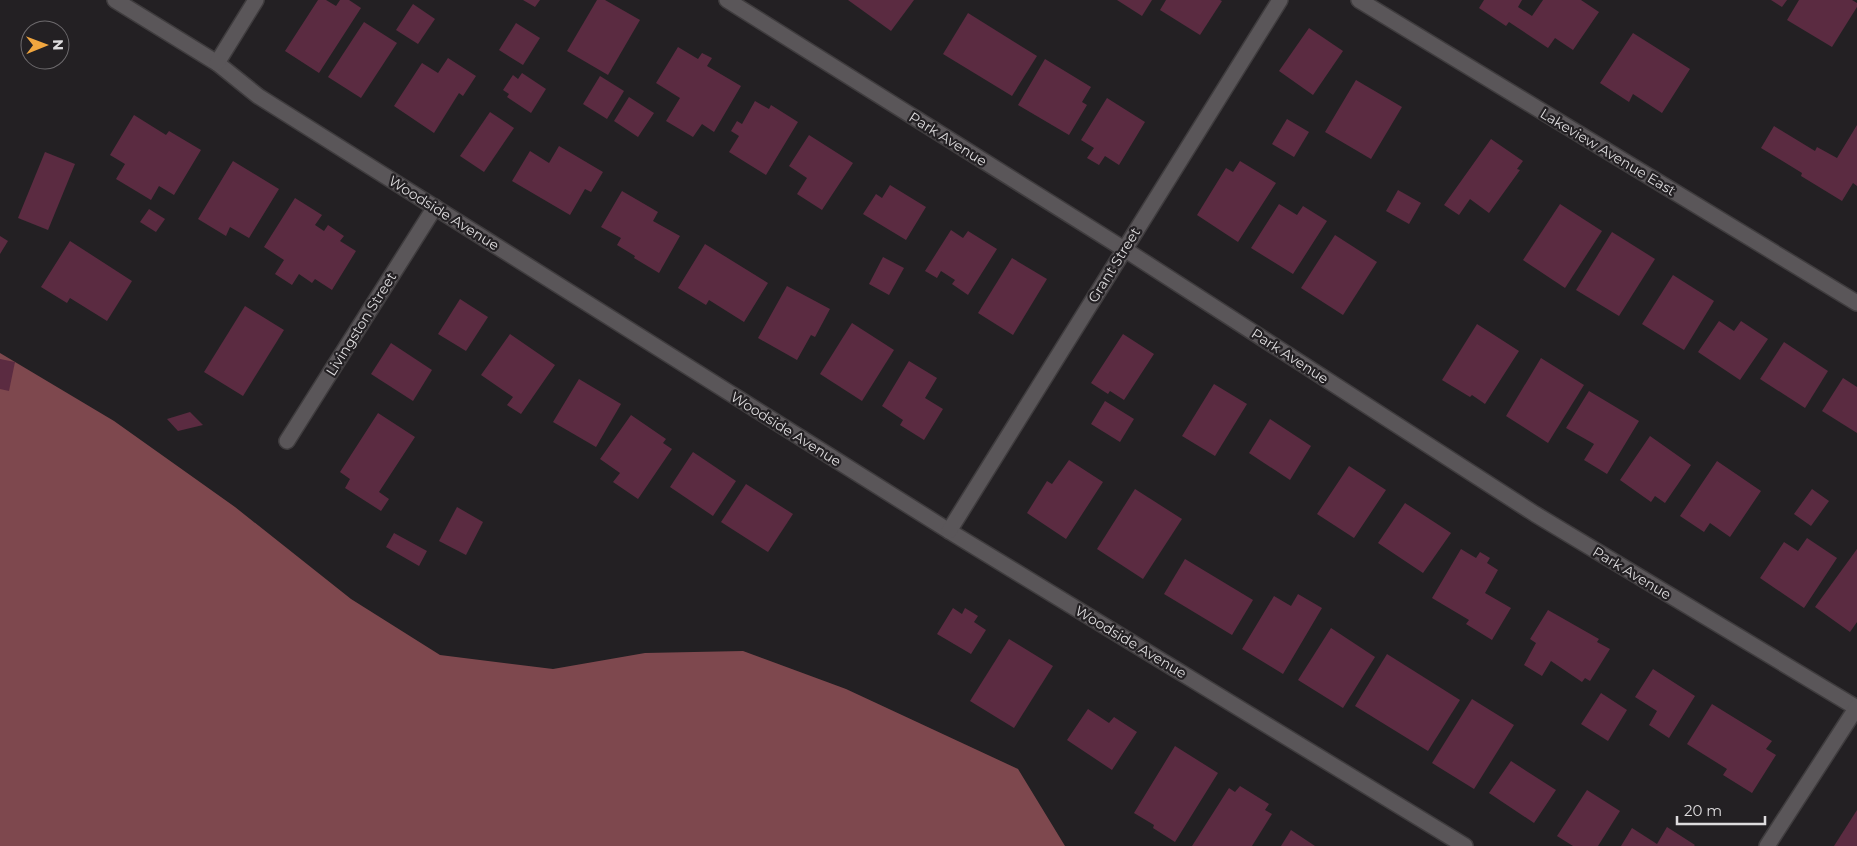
<svg xmlns="http://www.w3.org/2000/svg" width="1857" height="846" font-family="Montserrat,sans-serif">
	<rect width="100%" height="100%" fill="#232023"/>
	<polygon fill="#7e484e" points="0,353 114,421 235,507 351,599 440,655 553,669 645,653 743,651 846,689 1018,769 1065,846 0,846"/>
	<g fill="#5b2b41">
		<polygon points="318,0 326,0 336,6 340,0 349,0 361,8 319,73 285,51"/>
		<polygon points="523,0 540,0 535,7"/>
		<polygon points="597,0 605,0 640,20 608,75 567,51"/>
		<polygon points="848,0 914,0 891,31"/>
		<polygon points="1117,0 1152,0 1142,16"/>
		<polygon points="1166,0 1220,0 1222,1 1200,35 1160,10"/>
		<polygon points="1484,0 1522,0 1518,7 1532,16 1543,0 1581,0 1599,12 1573,50 1555,38 1548,48 1509,22 1506,26 1479,8"/>
		<polygon points="1771,0 1787,0 1782,7"/>
		<polygon points="1799,0 1852,0 1857,3 1857,7 1832,47 1787,20"/>
		<polygon points="413,4 435,19 418,44 396,30"/>
		<polygon points="968,13 1037,56 1012,96 943,54"/>
		<polygon points="364,22 397,43 361,98 328,77"/>
		<polygon points="516,23 540,38 523,65 499,50"/>
		<polygon points="1309,28 1343,51 1313,95 1279,71"/>
		<polygon points="1633,33 1690,69 1662,113 1633,94 1629,102 1600,83"/>
		<polygon points="678,47 698,59 702,53 712,58 707,66 741,86 714,132 702,124 693,137 666,121 680,98 656,83"/>
		<polygon points="448,58 476,76 463,96 459,93 434,133 394,106 422,63 438,73"/>
		<polygon points="1045,59 1091,87 1082,102 1087,105 1069,135 1018,105"/>
		<polygon points="522,73 546,89 531,113 507,97 509,94 503,90 513,75 518,79"/>
		<polygon points="600,76 624,91 607,119 583,104"/>
		<polygon points="1356,80 1402,107 1371,159 1325,132"/>
		<polygon points="629,97 654,113 638,137 614,121"/>
		<polygon points="1107,98 1145,122 1119,165 1105,156 1099,165 1087,158 1094,148 1081,140"/>
		<polygon points="755,101 769,109 771,105 798,122 766,175 729,152 739,136 731,131 737,121 742,124"/>
		<polygon points="490,112 514,128 484,172 460,156"/>
		<polygon points="134,115 166,135 169,131 201,150 174,195 159,186 151,200 116,179 125,164 110,155"/>
		<polygon points="1287,119 1309,132 1294,157 1272,144"/>
		<polygon points="1857,125 1857,186 1853,183 1842,201 1801,176 1802,173 1761,148 1774,126 1815,151 1817,147 1837,158"/>
		<polygon points="809,135 853,163 822,210 797,194 807,178 789,166"/>
		<polygon points="1491,139 1523,161 1517,169 1520,170 1489,213 1470,199 1459,215 1444,205"/>
		<polygon points="559,146 603,172 591,192 585,189 570,215 512,181 530,151 549,163"/>
		<polygon points="45,152 75,164 48,230 18,218"/>
		<polygon points="233,161 279,189 249,238 230,227 226,236 198,219"/>
		<polygon points="1240,161 1276,183 1238,242 1197,215 1226,168 1233,172"/>
		<polygon points="890,185 926,207 906,240 863,214 876,194 882,198"/>
		<polygon points="1398,190 1421,203 1409,224 1386,211"/>
		<polygon points="622,191 658,212 653,221 680,236 659,273 634,258 635,256 617,245 621,238 601,227"/>
		<polygon points="295,198 322,215 315,225 324,231 328,225 344,236 340,241 356,251 332,290 315,279 312,283 299,274 292,285 275,274 284,260 264,247"/>
		<polygon points="1279,204 1297,215 1303,206 1327,221 1293,274 1251,248"/>
		<polygon points="1560,204 1602,231 1565,288 1523,260"/>
		<polygon points="149,209 165,219 156,232 140,222"/>
		<polygon points="951,230 963,238 968,231 997,249 968,295 952,284 955,280 941,271 937,278 925,271"/>
		<polygon points="1612,232 1655,259 1619,316 1576,290"/>
		<polygon points="1335,235 1377,262 1343,315 1301,288"/>
		<polygon points="0,236 8,241 0,254"/>
		<polygon points="70,241 132,281 107,321 70,298 67,303 41,287"/>
		<polygon points="705,244 768,283 744,322 709,300 706,305 678,288"/>
		<polygon points="883,257 904,268 889,295 869,284"/>
		<polygon points="1012,258 1047,279 1013,335 978,313"/>
		<polygon points="1673,275 1714,301 1684,350 1642,324"/>
		<polygon points="787,286 830,309 815,337 811,335 797,360 758,338"/>
		<polygon points="460,299 488,317 466,351 438,334"/>
		<polygon points="245,306 284,330 243,396 204,372"/>
		<polygon points="1719,321 1734,331 1741,321 1768,339 1740,380 1698,352"/>
		<polygon points="852,323 894,350 862,401 820,374"/>
		<polygon points="1477,324 1519,351 1485,404 1472,395 1470,397 1442,380"/>
		<polygon points="510,334 555,365 521,414 507,405 513,397 481,375"/>
		<polygon points="1123,334 1154,354 1124,400 1110,391 1108,394 1091,383"/>
		<polygon points="1784,342 1828,371 1805,408 1760,379"/>
		<polygon points="391,343 432,370 413,401 371,374"/>
		<polygon points="1541,358 1584,385 1548,443 1506,416"/>
		<polygon points="0,359 15,362 9,391 0,389"/>
		<polygon points="909,361 937,378 925,398 943,409 924,440 900,425 903,420 882,406"/>
		<polygon points="1843,378 1857,387 1857,433 1822,411"/>
		<polygon points="579,379 621,404 596,447 553,422"/>
		<polygon points="1214,384 1247,404 1215,456 1182,436"/>
		<polygon points="1589,391 1639,421 1607,474 1584,460 1594,444 1566,428"/>
		<polygon points="1105,401 1134,419 1120,442 1091,424"/>
		<polygon points="190,412 203,425 178,431 167,419"/>
		<polygon points="378,413 415,437 379,492 389,499 381,511 345,488 350,479 340,472"/>
		<polygon points="631,415 666,439 663,443 672,449 638,499 613,482 620,473 600,459"/>
		<polygon points="1270,419 1311,446 1290,480 1249,453"/>
		<polygon points="1650,436 1691,465 1665,503 1655,496 1651,502 1620,480"/>
		<polygon points="693,452 736,481 713,516 670,487"/>
		<polygon points="1069,460 1103,482 1066,539 1027,513 1047,481 1052,484"/>
		<polygon points="1717,461 1761,491 1730,537 1710,523 1704,532 1680,516"/>
		<polygon points="1349,466 1386,490 1354,538 1317,514"/>
		<polygon points="746,484 793,514 768,552 721,522"/>
		<polygon points="1135,489 1182,519 1143,579 1097,549"/>
		<polygon points="1812,489 1829,501 1811,526 1794,514"/>
		<polygon points="1405,503 1451,533 1423,573 1378,543"/>
		<polygon points="457,507 483,522 466,555 439,541"/>
		<polygon points="394,533 427,551 419,566 386,547"/>
		<polygon points="1807,538 1837,558 1804,608 1760,578 1784,542 1798,551"/>
		<polygon points="1461,549 1476,558 1480,552 1490,558 1487,563 1498,570 1485,593 1511,608 1492,640 1466,624 1469,620 1432,598"/>
		<polygon points="1857,549 1857,622 1850,632 1815,607"/>
		<polygon points="1185,559 1253,600 1232,635 1164,594"/>
		<polygon points="1298,594 1322,608 1283,674 1242,649 1274,596 1291,606"/>
		<polygon points="953,608 962,614 965,608 978,616 974,622 986,630 971,654 937,634"/>
		<polygon points="1548,610 1599,639 1597,642 1610,649 1590,681 1585,678 1582,682 1551,661 1542,676 1524,665 1536,643 1530,639"/>
		<polygon points="1331,628 1375,657 1343,708 1298,680"/>
		<polygon points="1009,639 1053,666 1014,728 970,701"/>
		<polygon points="1387,654 1460,700 1428,751 1355,706"/>
		<polygon points="1653,669 1695,696 1669,738 1649,725 1657,711 1635,697"/>
		<polygon points="1601,693 1627,710 1608,741 1581,724"/>
		<polygon points="1472,699 1514,725 1474,789 1432,763"/>
		<polygon points="1712,704 1772,741 1766,749 1776,755 1752,793 1723,775 1727,769 1687,744"/>
		<polygon points="1088,709 1109,723 1114,717 1137,732 1112,770 1067,740"/>
		<polygon points="1175,746 1218,773 1175,842 1153,828 1154,825 1134,813"/>
		<polygon points="1511,761 1556,790 1534,823 1489,793"/>
		<polygon points="1240,786 1269,804 1265,810 1272,814 1252,846 1192,846 1229,788 1235,792"/>
		<polygon points="1587,790 1620,811 1598,846 1573,846 1557,836"/>
		<polygon points="1857,810 1857,846 1834,846"/>
		<polygon points="1667,827 1695,845 1694,846 1621,846 1632,828 1657,844"/>
		<polygon points="1291,830 1315,846 1281,846"/>
	</g>
	<g fill="none" stroke-linecap="round" stroke-linejoin="round">
		<g stroke="#3f3c3e" stroke-width="18">
			<g id="minor">
				<polyline points="115,0 217,63 258,96 949,531 1465,846"/>
				<polyline points="727,0 1124,249 1535,514 1857,708"/>
				<polyline points="1359,0 1857,303"/>
				<polyline points="217,63 256,0"/>
				<polyline points="287,441 435,207"/>
				<polyline points="949,531 1280,0"/>
				<polyline points="1767,846 1857,707"/>
			</g>
		</g>
		<use href="#minor" stroke="#5a5659" stroke-width="15"/>
	</g>
	<g text-anchor="middle" stroke-width="4.5" stroke-linejoin="round" paint-order="stroke">
		<g font-size="14" fill="#dedcde" stroke="#232023">
			<text transform="translate(948 139) rotate(32)" y="5">Park Avenue</text>
			<text transform="translate(1608 152) rotate(31)" y="5">Lakeview Avenue East</text>
			<text transform="translate(444 213) rotate(32)" y="5">Woodside Avenue</text>
			<text transform="translate(1114 265) rotate(-58)" y="5">Grant Street</text>
			<text transform="translate(361 324) rotate(-58)" y="5">Livingston Street</text>
			<text transform="translate(1290 356) rotate(33)" y="5">Park Avenue</text>
			<text transform="translate(786 429) rotate(32)" y="5">Woodside Avenue</text>
			<text transform="translate(1632 573) rotate(31)" y="5">Park Avenue</text>
			<text transform="translate(1131 642) rotate(31)" y="5">Woodside Avenue</text>
		</g>
	</g>
	<g transform="translate(45 45) rotate(89)"><circle r="24" fill="#232023" stroke="#6e6b6e"/>
	<path d="M0-4L9 19L0 12L-9 19Z" fill="#f1a63f"/>
	<text y="-8" font-size="14" font-weight="bold" text-anchor="middle" fill="#dedcde">N</text>
	</g>
	<path d="M1677 816v8h88v-8" fill="none" stroke="#dedcde" stroke-width="2.5"/>
	<text x="1684" y="816" font-size="15" fill="#dedcde" stroke="#232023" stroke-width="4" paint-order="stroke">20 m</text>
</svg>
